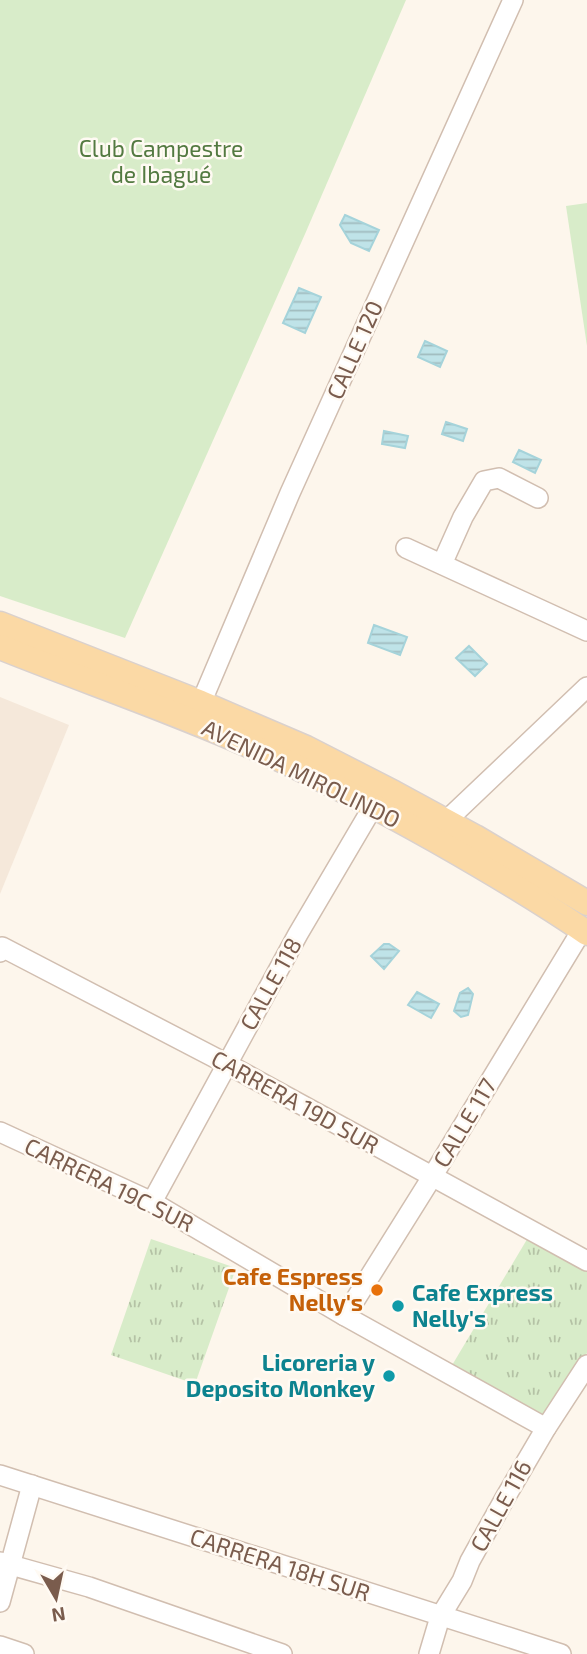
<svg xmlns="http://www.w3.org/2000/svg" width="587" height="1654" font-family="'Exo 2',sans-serif">
	<defs>
		<pattern id="park-tufts" width="24" height="20" patternUnits="userSpaceOnUse" patternTransform="scale(1.75)"><rect width="24" height="20" fill="#d8ecc9"/><path d="M3 7l-1-3M5 7V3M7 7l1-3M15 17l-1-3M17 17v-4M19 17l1-3" fill="none" stroke="#b4c2a5"/></pattern>
		<pattern id="water-rules" width="6" height="5" patternUnits="userSpaceOnUse" patternTransform="scale(1.75)"><rect width="6" height="5" fill="#bfe3e8"/><path d="M0 2.5h6" fill="none" stroke="#a0bbbe"/></pattern>
	</defs>
	<rect width="100%" height="100%" fill="#fdf6ec"/>
	<polygon fill="#f5e8da" points="0,697 69,725 0,894"/>
	<g fill="#d8ecc9">
		<polygon points="0,0 406,0 305,234 125,638 0,596"/>
		<polygon points="587,203 587,346 566,206"/>
	</g>
	<g fill="url(#park-tufts)">
		<polygon points="529,1236 587,1271 587,1353 546,1416 451,1367"/>
		<polygon points="151,1239 236,1268 195,1384 111,1355"/>
	</g>
	<g fill="url(#water-rules)" stroke="#a5d3da" stroke-width="2">
		<polygon points="345,215 379,230 369,251 351,243 340,225"/>
		<polygon points="299,288 321,297 305,333 283,323"/>
		<polygon points="425,341 447,351 440,367 418,357"/>
		<polygon points="446,422 467,429 463,441 442,434"/>
		<polygon points="384,431 408,436 405,448 382,444"/>
		<polygon points="519,450 541,460 535,473 513,462"/>
		<polygon points="374,625 407,637 400,655 368,643"/>
		<polygon points="469,646 487,664 475,676 456,658"/>
		<polygon points="384,944 389,944 399,951 384,969 371,956"/>
		<polygon points="468,988 473,994 468,1015 461,1017 454,1011 460,993"/>
		<polygon points="417,992 439,1004 431,1018 408,1005"/>
	</g>
	<g fill="none" stroke-linecap="round" stroke-linejoin="round">
		<g stroke="#d1beb0" stroke-width="22">
			<g id="minor">
				<polyline points="406,548 587,631"/>
				<polyline points="442,564 463,517 484,481 499,478 538,498"/>
				<polyline points="201,703 290,493 513,0"/>
				<polyline points="446,821 587,687"/>
				<polyline points="0,952 2,947 227,1064 587,1261"/>
				<polyline points="0,1132 152,1202 345,1316 546,1428"/>
				<polyline points="152,1202 298,934 374,805"/>
				<polyline points="345,1316 432,1177 582,930"/>
				<polyline points="0,1475 561,1654"/>
				<polyline points="0,1562 89,1587 282,1654"/>
				<polyline points="0,1602 32,1485"/>
				<polyline points="0,1646 24,1654"/>
				<polyline points="429,1654 440,1617 462,1581 470,1561 505,1498 546,1428 587,1365"/>
			</g>
		</g>
		<g stroke="#dad1cd" stroke-width="27">
			<g id="major">
				<polyline points="0,624 201,703 306,748 394,793 475,837 587,903"/>
				<path d="M 0,647 C 87,682 177,712 262,751 C 322,778 380,809 437,841 C 488,870 539,900 587,933"/>
			</g>
		</g>
		<use href="#minor" stroke="#fff" stroke-width="19"/>
		<use href="#major" stroke="#fbd9a5" stroke-width="24"/>
	</g>
	<circle fill="#e8710a" stroke="#fffaf3" stroke-width="2.5" cx="377" cy="1290" r="7"/>
	<g fill="#0f9aa8" stroke="#fffaf3" stroke-width="2.5">
		<circle cx="398" cy="1306" r="7"/>
		<circle cx="389" cy="1376" r="7"/>
	</g>
	<g text-anchor="middle" stroke-width="5" stroke-linejoin="round" paint-order="stroke">
		<g font-size="23" fill="#537a41" stroke="#fffaf3">
			<text x="161" y="157">Club Campestre<tspan x="161" dy="26">de Ibagué</tspan></text>
		</g>
		<g font-size="23" fill="#7a5c4d" stroke="#fffaf3">
			<text transform="translate(355 350) rotate(-66)" y="8">CALLE 120</text>
			<text transform="translate(301 774) rotate(26)" y="8">AVENIDA MIROLINDO</text>
			<text transform="translate(271 984) rotate(-61)" y="8">CALLE 118</text>
			<text transform="translate(295 1102) rotate(29)" y="8">CARRERA 19D SUR</text>
			<text transform="translate(465 1123) rotate(-59)" y="8">CALLE 117</text>
			<text transform="translate(109 1185) rotate(26)" y="8">CARRERA 19C SUR</text>
			<text transform="translate(501 1506) rotate(-61)" y="8">CALLE 116</text>
			<text transform="translate(280 1565) rotate(18)" y="8">CARRERA 18H SUR</text>
		</g>
		<g font-size="23" font-weight="bold" fill="#c56008" stroke="#fffaf3" text-anchor="end">
			<text x="363" y="1285">Cafe Espress<tspan x="363" dy="26">Nelly's</tspan></text>
		</g>
		<g font-size="23" font-weight="bold" fill="#0d838f" stroke="#fffaf3" text-anchor="start">
			<text x="412" y="1301">Cafe Express<tspan x="412" dy="26">Nelly's</tspan></text>
			<text x="375" y="1371" text-anchor="end">Licoreria y<tspan x="375" dy="26">Deposito Monkey</tspan></text>
		</g>
	</g>
	<g transform="translate(56 1598) rotate(171)" stroke="#fffaf3" stroke-width="5" paint-order="stroke">
	<path d="M0-5L12 26L0 18L-12 26Z" fill="#7a5c4d"/>
	<text y="-10" font-size="19" font-weight="bold" text-anchor="middle" fill="#7a5c4d">N</text>
	</g>
</svg>
